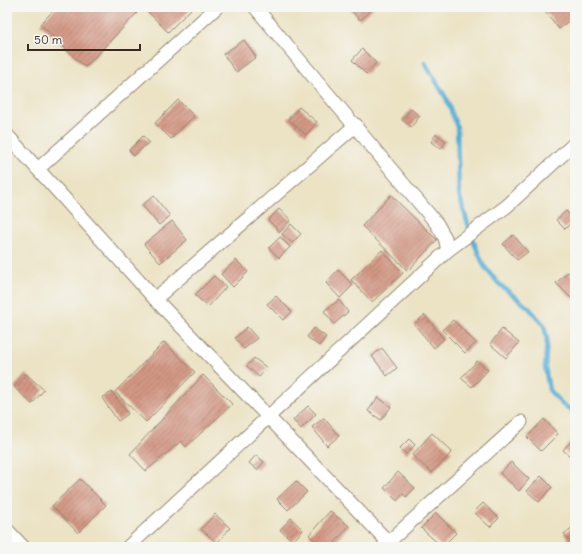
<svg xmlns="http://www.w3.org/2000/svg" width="582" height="554" font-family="Delius,sans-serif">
	<defs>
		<pattern id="building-hatch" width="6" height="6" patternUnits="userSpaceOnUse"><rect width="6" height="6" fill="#d39785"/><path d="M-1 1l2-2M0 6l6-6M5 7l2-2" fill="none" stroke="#ac7b6c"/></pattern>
	</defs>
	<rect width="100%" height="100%" fill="#f6f6f2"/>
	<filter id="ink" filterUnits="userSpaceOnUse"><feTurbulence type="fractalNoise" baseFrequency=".025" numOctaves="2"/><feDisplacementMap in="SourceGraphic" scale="8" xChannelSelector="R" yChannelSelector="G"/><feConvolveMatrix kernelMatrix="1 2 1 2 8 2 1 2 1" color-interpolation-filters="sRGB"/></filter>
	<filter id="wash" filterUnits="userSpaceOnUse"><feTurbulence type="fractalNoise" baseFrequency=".012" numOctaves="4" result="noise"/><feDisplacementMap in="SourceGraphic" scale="16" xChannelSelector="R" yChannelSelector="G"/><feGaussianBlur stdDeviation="0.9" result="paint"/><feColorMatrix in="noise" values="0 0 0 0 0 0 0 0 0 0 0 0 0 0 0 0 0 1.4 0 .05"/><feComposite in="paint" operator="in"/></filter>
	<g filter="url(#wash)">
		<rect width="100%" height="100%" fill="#ece3c5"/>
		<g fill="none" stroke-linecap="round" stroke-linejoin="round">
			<polyline stroke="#57acd3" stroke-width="4.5" points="425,63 446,98 457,127 459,194 472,238 484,266 498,283 529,308 544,325 547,339 545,367 549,390 563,405 575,412"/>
		</g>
		<g id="blocks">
			<g fill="url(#building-hatch)">
				<polygon points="57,7 131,7 137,13 85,67 40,24"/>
				<polygon points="143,7 193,7 168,32"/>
				<polygon points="348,7 374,7 360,20"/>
				<polygon points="542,7 566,7 574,16 559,29"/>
				<polygon points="244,40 256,57 236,72 223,54"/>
				<polygon points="362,49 376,63 366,74 352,60"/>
				<polygon points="178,100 194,116 171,139 155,123"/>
				<polygon points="299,107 317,122 306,135 288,119"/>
				<polygon points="411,109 420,116 411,127 402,120"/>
				<polygon points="436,134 446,141 441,149 431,142"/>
				<polygon points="143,136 149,142 134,156 129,150"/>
				<polygon points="391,195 437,240 408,271 362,226"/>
				<polygon points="154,196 170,216 159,225 142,205"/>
				<polygon points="279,209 291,220 280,232 268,220"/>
				<polygon points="566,211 574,220 565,229 556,220"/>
				<polygon points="172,221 187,240 160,263 144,244"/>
				<polygon points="291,224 301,234 292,243 282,234"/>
				<polygon points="513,235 528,252 517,260 503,244"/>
				<polygon points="280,237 290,247 279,258 269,248"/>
				<polygon points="382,250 403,273 372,302 351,280"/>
				<polygon points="236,260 248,272 233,287 221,274"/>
				<polygon points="338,270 353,285 340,298 326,283"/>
				<polygon points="568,272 575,280 575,295 572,299 556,283"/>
				<polygon points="214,276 226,287 208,307 195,295"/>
				<polygon points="276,296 292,312 283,320 267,304"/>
				<polygon points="339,300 348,312 334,324 324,311"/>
				<polygon points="425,315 444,339 434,348 414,324"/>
				<polygon points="453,320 476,343 465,353 442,330"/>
				<polygon points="247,327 257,338 244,349 235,338"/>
				<polygon points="314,328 326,337 319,346 307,337"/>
				<polygon points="502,329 519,343 506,358 490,344"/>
				<polygon points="164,342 195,372 146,422 115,392"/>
				<polygon points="382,348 397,368 387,376 372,356"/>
				<polygon points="254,358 267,368 259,377 247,366"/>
				<polygon points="477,361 488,370 472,387 461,378"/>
				<polygon points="26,374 44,390 32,404 14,387"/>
				<polygon points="203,375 232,404 186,447 181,441 146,471 130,454"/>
				<polygon points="112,392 128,414 118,421 102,398"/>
				<polygon points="378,397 391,407 381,420 368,411"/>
				<polygon points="308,406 316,414 301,429 293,420"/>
				<polygon points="324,418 339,436 327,446 312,427"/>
				<polygon points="544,419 558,434 541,451 527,437"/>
				<polygon points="432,433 452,452 432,473 412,455"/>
				<polygon points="409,439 415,445 406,454 400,448"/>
				<polygon points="573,439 575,441 575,454 571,457 563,450"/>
				<polygon points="256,455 264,462 257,470 249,463"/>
				<polygon points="511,462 529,479 519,491 500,473"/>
				<polygon points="398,472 415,488 406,497 403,494 397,501 384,488"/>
				<polygon points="541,476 552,487 539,502 527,491"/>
				<polygon points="80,479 106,505 78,533 52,506"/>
				<polygon points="296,481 307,492 288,510 277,499"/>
				<polygon points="483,503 499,518 490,527 474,512"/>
				<polygon points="330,511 349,526 331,547 323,547 309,535"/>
				<polygon points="436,513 456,533 442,547 421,528"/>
				<polygon points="215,514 230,528 217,543 201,529"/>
				<polygon points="291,518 303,530 293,541 280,530"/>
				<polygon points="575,525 575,547 574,547 564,534"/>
			</g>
		</g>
	</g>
	<g filter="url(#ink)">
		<use href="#blocks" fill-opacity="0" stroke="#948672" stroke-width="1"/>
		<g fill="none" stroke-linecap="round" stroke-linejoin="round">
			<g stroke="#948672" stroke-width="15">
				<g id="minor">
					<polyline points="255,7 437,224 445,238 448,250"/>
					<polyline points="7,135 155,299 393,547"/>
					<polyline points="38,169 217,7"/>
					<polyline points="155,299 356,125"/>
					<polyline points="7,530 23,547"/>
					<polyline points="128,547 448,250 507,206 575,143"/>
					<polyline points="383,547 521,422"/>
				</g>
			</g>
			<use href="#minor" stroke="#fff" stroke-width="13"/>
		</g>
	</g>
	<rect width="582" height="554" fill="none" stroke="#f6f6f2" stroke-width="24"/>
	<path d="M28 44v6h112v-6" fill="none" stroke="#3b2a1e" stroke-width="2"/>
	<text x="34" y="44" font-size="12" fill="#3b2a1e" stroke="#f6f6f2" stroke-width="3" paint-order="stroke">50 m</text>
</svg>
